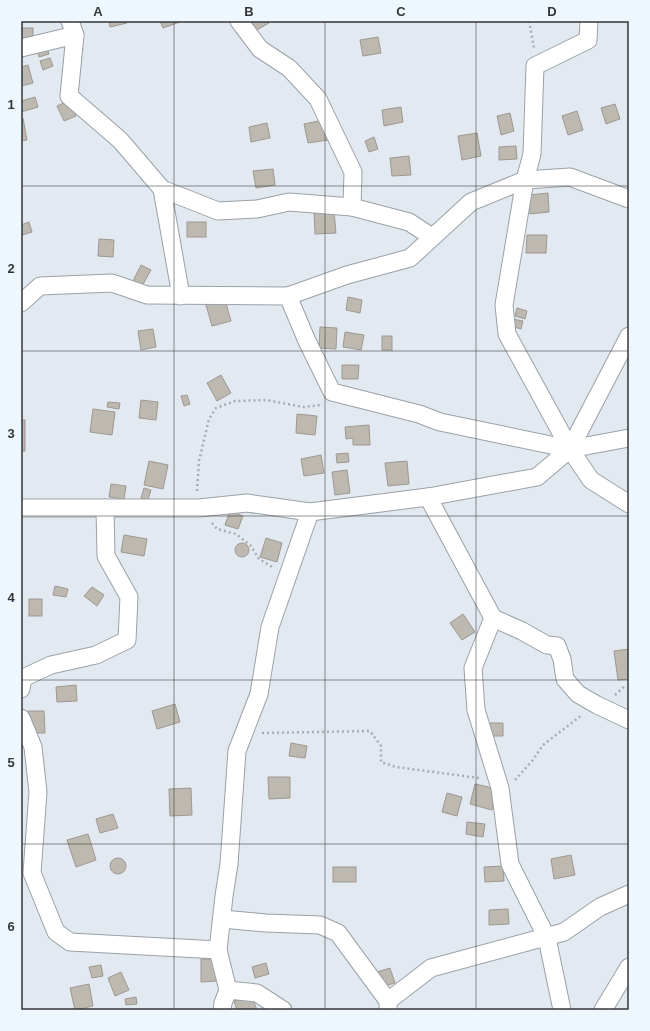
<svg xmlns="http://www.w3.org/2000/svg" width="650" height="1031" font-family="Helvetica,sans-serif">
	<rect width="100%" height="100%" fill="#e2e9f0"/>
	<g fill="#bdb8b0" stroke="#9e9891">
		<polygon points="109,21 127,21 127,23 110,27"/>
		<polygon points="160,21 180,21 180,22 163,28"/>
		<polygon points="249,21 268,21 269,23 255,31"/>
		<rect x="21" y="28" width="12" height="15"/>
		<polygon points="378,37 381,53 363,56 360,40"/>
		<polygon points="46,44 49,54 39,57 36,47"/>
		<polygon points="50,58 53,66 43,70 40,61"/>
		<polygon points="28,65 33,83 21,86 21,67"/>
		<polygon points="35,97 38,107 21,112 21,101"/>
		<polygon points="70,100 76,116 64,121 57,106"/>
		<polygon points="615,104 620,119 606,124 601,108"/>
		<polygon points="401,107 403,122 384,126 382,110"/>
		<polygon points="577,111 583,130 568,135 562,116"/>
		<polygon points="510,113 514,131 501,135 497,116"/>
		<polygon points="21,118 23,118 27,140 21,141"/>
		<polygon points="324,120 328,140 308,143 304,124"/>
		<polygon points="267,123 270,138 251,142 249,127"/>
		<polygon points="477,133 481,156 462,160 458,136"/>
		<polygon points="374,137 378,149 369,152 365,141"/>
		<polygon points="516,146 517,159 499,160 499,147"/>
		<polygon points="409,156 411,175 392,176 390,158"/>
		<polygon points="273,169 275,185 256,188 253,171"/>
		<polygon points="548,193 549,212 530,214 529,195"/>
		<polygon points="334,211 336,233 315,234 314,212"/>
		<polygon points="29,222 32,232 22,235 21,225"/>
		<rect x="187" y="222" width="19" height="15"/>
		<polygon points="527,235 547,235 546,253 526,253"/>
		<polygon points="99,239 114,240 113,257 98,256"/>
		<polygon points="141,265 151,270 142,286 133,281"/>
		<polygon points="348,297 362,300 360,313 346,310"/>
		<polygon points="225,300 231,321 212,326 206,305"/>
		<polygon points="517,308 527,311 525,319 515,316"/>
		<polygon points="513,319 523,321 521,329 511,326"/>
		<polygon points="320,327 337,328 336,349 319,348"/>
		<polygon points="153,329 156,347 141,350 138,331"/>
		<polygon points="345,332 364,335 361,350 343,347"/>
		<rect x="382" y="336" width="10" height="14"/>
		<polygon points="342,365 359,365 358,379 342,379"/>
		<polygon points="221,375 231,393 217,401 207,383"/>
		<polygon points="187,395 190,404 184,406 181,396"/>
		<polygon points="141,400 158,402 156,420 139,418"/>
		<polygon points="108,402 120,403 119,409 107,407"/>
		<polygon points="93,409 115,412 112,435 90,432"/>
		<polygon points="297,414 317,416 315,435 296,433"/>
		<rect x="21" y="420" width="4" height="31"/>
		<polygon points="369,425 370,445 353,445 353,438 346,439 345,427"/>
		<polygon points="348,453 349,462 337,463 336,454"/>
		<polygon points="321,455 324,473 304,476 301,459"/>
		<polygon points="149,461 168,465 163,489 144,485"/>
		<polygon points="407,461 409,484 388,486 385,463"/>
		<polygon points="347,470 350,493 335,495 332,472"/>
		<polygon points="111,484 126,486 124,499 109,497"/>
		<polygon points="144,488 151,490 148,500 141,498"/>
		<polygon points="230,511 243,516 238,529 225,525"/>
		<polygon points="124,535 147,539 144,556 121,552"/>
		<polygon points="266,538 282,543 277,562 260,557"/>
		<circle cx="242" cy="550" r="7"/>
		<polygon points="55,586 68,589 66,597 53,595"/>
		<polygon points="92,587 104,595 97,606 84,596"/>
		<rect x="29" y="599" width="13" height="17"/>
		<polygon points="463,614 475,632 462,640 450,623"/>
		<polygon points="629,649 629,679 618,680 614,651"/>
		<polygon points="76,685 77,701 57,702 56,687"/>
		<polygon points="175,704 180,722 157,729 152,711"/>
		<polygon points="28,711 44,711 45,733 29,733"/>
		<polygon points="488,723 503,723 503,736 489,736"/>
		<polygon points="291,743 307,746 305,758 289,756"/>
		<polygon points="268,777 290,777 290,798 269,799"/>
		<polygon points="475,784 497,789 492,810 470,804"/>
		<polygon points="191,788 192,815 170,816 169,789"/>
		<polygon points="447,793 462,797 457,816 442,812"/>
		<polygon points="113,814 118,828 100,833 96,819"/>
		<polygon points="467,822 485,824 483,837 466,834"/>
		<polygon points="88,834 96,860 76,867 67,840"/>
		<polygon points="571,855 575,875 554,879 551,859"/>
		<circle cx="118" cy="866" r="8"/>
		<polygon points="503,866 504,881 485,882 484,867"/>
		<rect x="333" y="867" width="23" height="15"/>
		<polygon points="508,909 509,924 489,925 489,910"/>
		<polygon points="201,959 217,959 217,981 201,982"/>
		<polygon points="266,963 269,974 255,978 252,967"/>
		<polygon points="101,965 103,976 92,978 89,967"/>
		<polygon points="390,968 395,983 381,987 377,972"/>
		<polygon points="121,972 129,990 115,996 108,978"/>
		<polygon points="89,984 93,1006 75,1010 70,988"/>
		<polygon points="251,995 257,1010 237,1010 234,1001"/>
		<polygon points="136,997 137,1004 126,1005 125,999"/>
	</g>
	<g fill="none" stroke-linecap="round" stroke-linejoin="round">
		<g stroke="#9aa1a7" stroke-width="19">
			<g id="street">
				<polyline points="70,21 75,35 69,96 120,140 162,189 181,296"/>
				<polyline points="239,21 260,49 289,68 318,99 353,172 352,207"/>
				<polyline points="589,21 588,40 535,66 532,154 525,180 504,305 507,334 570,449 591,480 629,504"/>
				<polyline points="21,48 75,35"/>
				<polyline points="162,189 218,211 257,209 289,202 352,207 409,222 432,237"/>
				<polyline points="288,296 347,275 410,258 471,202 525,180 570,177 629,199"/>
				<polyline points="21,303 40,286 112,283 147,295 288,296 307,341 332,392 419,414 440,422 570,449 629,438"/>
				<polyline points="428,497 493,618 473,668 476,710 500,788 510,864 547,938 562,1010"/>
				<polyline points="21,508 199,508 247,503 310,512 428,497 537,477 570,449 629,336"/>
				<polyline points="493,618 522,631 547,645 557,646 562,659 565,679 578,694 597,705 629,720"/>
				<polyline points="21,689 23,678 51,665 96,655 127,640 129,597 106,556 105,508"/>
				<polyline points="21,718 33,747 38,792 32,873 56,932 70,942 218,950"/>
				<polyline points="222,919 266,923 320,925 338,933 388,1001 388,1010"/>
				<polyline points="228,990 257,993 283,1010"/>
				<polyline points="388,1001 431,968 564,932 600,907 629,894"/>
				<polyline points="222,1010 223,1003 228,990 218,950 224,896 229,864 237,751 259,694 270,627 310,512"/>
				<polyline points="603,1010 629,967"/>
			</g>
		</g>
		<g stroke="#a8adb3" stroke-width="2.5" stroke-dasharray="2 3" stroke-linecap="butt">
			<polyline points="529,21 534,48"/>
			<polyline points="197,491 199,461 209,419 216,408 235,401 266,400 304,407 320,405"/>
			<polyline points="212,523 217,529 236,534 251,546 259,559 274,568"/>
			<polyline points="615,695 626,685"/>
			<polyline points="262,733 370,731 381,746 381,762 396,767 479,778"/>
			<polyline points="515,780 532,761 543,745 582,715"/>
		</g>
		<use href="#street" stroke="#fff" stroke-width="17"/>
	</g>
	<path fill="none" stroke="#333638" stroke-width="1" stroke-opacity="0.55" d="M 174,21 L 174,1010M 325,21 L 325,1010M 476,21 L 476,1010M 21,186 L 629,186M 21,351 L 629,351M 21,516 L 629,516M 21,680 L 629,680M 21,844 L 629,844"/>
	<rect width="650" height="1031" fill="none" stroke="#eff7fe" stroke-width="44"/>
	<rect x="22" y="22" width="606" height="987" fill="none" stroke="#333638" stroke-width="1.5"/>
	<g font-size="13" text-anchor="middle" font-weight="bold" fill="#333638">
		<text x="98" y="16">A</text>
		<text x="249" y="16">B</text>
		<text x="401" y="16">C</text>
		<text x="552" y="16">D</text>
		<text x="11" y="109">1</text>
		<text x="11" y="273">2</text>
		<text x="11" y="438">3</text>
		<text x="11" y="602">4</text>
		<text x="11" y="767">5</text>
		<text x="11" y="931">6</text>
	</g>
</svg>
